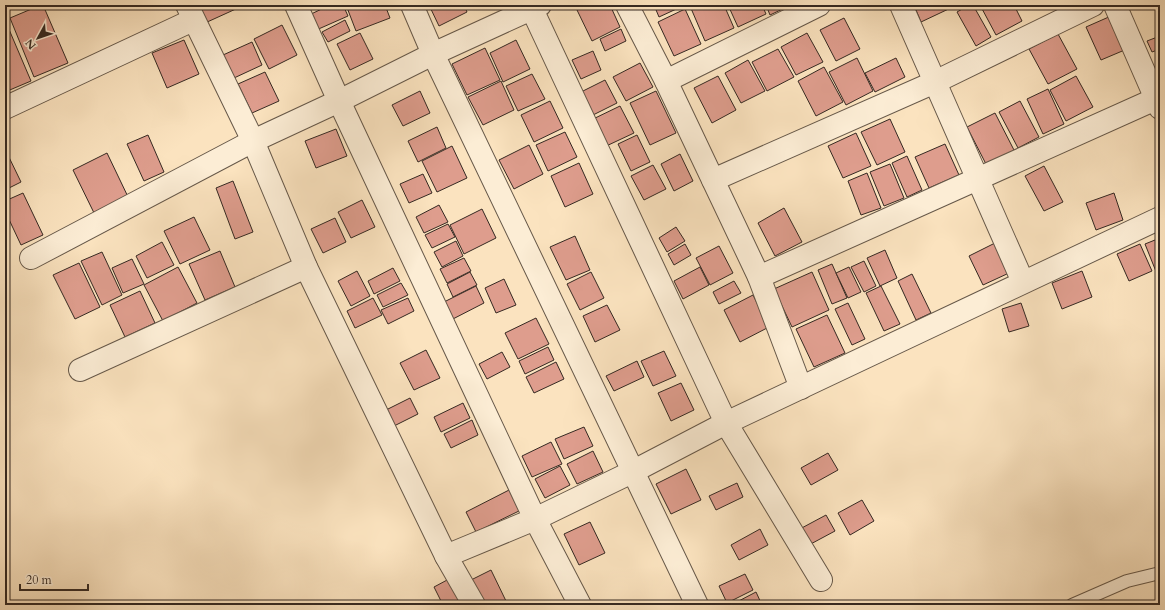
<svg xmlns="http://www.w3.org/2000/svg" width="1165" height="610" font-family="Cardo,serif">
	<rect width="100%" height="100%" fill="#fbe3bf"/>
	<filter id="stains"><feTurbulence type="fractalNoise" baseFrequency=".005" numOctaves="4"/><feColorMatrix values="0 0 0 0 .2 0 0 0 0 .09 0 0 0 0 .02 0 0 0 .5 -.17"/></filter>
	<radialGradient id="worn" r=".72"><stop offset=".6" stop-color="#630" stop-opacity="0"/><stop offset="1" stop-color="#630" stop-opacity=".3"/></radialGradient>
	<g fill="#de9d8d" stroke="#352922">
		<polygon points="7,5 20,5 9,10"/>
		<polygon points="41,5 43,5 68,63 34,77 10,18"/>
		<polygon points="197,5 237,5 238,8 205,23"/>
		<polygon points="330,5 343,5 348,16 314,31 307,16"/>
		<polygon points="346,5 385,5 390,18 356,31"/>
		<polygon points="429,5 464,5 467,12 439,26"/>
		<polygon points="586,5 610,5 620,27 592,41 577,10"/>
		<polygon points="654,5 685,5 659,17"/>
		<polygon points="693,5 724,5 734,28 705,41 690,6"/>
		<polygon points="728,5 762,5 766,14 738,27"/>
		<polygon points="766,5 791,5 770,15"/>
		<polygon points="914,5 957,5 921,22"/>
		<polygon points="969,5 973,5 991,37 976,46 957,12"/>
		<polygon points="980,5 1014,5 1022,21 996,35"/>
		<polygon points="685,9 701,44 674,56 658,22"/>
		<polygon points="1111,16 1127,49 1101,60 1086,27"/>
		<polygon points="844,18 860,49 836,61 820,30"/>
		<polygon points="5,20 31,81 5,92"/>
		<polygon points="345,20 350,31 328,42 322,32"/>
		<polygon points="282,25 297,55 269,69 254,39"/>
		<polygon points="621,29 626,41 605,51 600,39"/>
		<polygon points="360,33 373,59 350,70 337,44"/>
		<polygon points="807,33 823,62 796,75 781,47"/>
		<polygon points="1058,34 1077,69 1048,84 1029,49"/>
		<polygon points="1160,36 1160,49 1152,52 1147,41"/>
		<polygon points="184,40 199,74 167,88 152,53"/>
		<polygon points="516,40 530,69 503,82 490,53"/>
		<polygon points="252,42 262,65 234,78 223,55"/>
		<polygon points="485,48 500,80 467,95 452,64"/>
		<polygon points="778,49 794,77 767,91 752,62"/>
		<polygon points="593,51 601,70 581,79 572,60"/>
		<polygon points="857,58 873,91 846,105 829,72"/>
		<polygon points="896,58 905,77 875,92 865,73"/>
		<polygon points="748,60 765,91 741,103 725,73"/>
		<polygon points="640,63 653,87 626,101 613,77"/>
		<polygon points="824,67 843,102 816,116 798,81"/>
		<polygon points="265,72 279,101 252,113 238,84"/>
		<polygon points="532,74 545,99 518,111 506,86"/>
		<polygon points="718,76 736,110 712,123 694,88"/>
		<polygon points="1076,76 1093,107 1066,121 1050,90"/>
		<polygon points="605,80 617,103 593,115 581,92"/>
		<polygon points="501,81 514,110 483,125 468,97"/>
		<polygon points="1048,89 1064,124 1043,134 1027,99"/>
		<polygon points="420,91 430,113 403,126 392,105"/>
		<polygon points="656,91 676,133 650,145 630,103"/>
		<polygon points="550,101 563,128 534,142 521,115"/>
		<polygon points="1020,101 1039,137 1018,148 999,112"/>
		<polygon points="620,106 634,133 602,148 589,121"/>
		<polygon points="995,113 1015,152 987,166 967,127"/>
		<polygon points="890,119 905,152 877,165 861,132"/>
		<polygon points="437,127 446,148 418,162 408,141"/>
		<polygon points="336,129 347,156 316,168 305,141"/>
		<polygon points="565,132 577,157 548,171 536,145"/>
		<polygon points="856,133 871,166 843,178 828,146"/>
		<polygon points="148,135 164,172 144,181 127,144"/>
		<polygon points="637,135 650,162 631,171 618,144"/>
		<polygon points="945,144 959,175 929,188 915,157"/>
		<polygon points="529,145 543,174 514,189 499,160"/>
		<polygon points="452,146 467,178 437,192 422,161"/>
		<polygon points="5,149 21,182 5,190"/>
		<polygon points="107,153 130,201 96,217 73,170"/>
		<polygon points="680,154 693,181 674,191 661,164"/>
		<polygon points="907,156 922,190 907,197 892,163"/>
		<polygon points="579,163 593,194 565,207 551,176"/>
		<polygon points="890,164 904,198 884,206 870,172"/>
		<polygon points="653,165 666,189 644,200 631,176"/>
		<polygon points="1044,166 1063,202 1044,211 1025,176"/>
		<polygon points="867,173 881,208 861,215 848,181"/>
		<polygon points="423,174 432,193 409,203 400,184"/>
		<polygon points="233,181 253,232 235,239 216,188"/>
		<polygon points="23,193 43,235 21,245 5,211 5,201"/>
		<polygon points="1114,193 1123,220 1096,230 1086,203"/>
		<polygon points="362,200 375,227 351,238 338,212"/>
		<polygon points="439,205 448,222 424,233 416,217"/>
		<polygon points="784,208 802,242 775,256 758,223"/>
		<polygon points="482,209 496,238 464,254 450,225"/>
		<polygon points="194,217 210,250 180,264 164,231"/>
		<polygon points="335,218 346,242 323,253 311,229"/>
		<polygon points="448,224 455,237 432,248 425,235"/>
		<polygon points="676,227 685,241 667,252 659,238"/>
		<polygon points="575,236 590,270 566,280 550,247"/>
		<polygon points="1160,238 1160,278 1159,279 1145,244"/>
		<polygon points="456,241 463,256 442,267 434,252"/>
		<polygon points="162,242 174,265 147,278 136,256"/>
		<polygon points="995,243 1009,273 983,285 969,256"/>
		<polygon points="685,244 691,255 674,265 668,254"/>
		<polygon points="1140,244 1152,271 1129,281 1117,254"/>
		<polygon points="719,246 733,273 710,285 696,258"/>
		<polygon points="885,250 897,278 880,286 867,258"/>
		<polygon points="220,251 235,287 205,300 189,264"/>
		<polygon points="102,252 122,295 102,305 81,261"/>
		<polygon points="464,258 471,271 447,283 440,269"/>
		<polygon points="132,259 144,284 123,293 112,268"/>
		<polygon points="864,261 876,286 864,292 851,267"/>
		<polygon points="79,263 100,307 75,319 53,275"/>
		<polygon points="832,264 847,298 832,304 818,270"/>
		<polygon points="178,267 197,303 163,321 144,285"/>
		<polygon points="700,267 709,285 683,299 674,281"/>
		<polygon points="849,267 861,292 848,298 836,273"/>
		<polygon points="393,268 400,281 374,294 368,281"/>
		<polygon points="357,271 370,296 351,306 338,281"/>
		<polygon points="1082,271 1092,297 1062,309 1052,283"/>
		<polygon points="470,272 477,285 453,297 447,284"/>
		<polygon points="591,272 604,298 580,310 567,284"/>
		<polygon points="812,272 829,310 792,327 774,289"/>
		<polygon points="912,274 931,313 916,320 898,281"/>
		<polygon points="504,279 516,305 496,313 485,288"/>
		<polygon points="734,281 741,293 719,304 713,292"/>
		<polygon points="401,283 408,295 383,307 377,295"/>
		<polygon points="476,286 484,303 449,321 440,304"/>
		<polygon points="881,286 900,324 884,331 866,293"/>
		<polygon points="140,291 155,323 125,337 110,305"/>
		<polygon points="753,295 769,327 740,342 724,310"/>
		<polygon points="373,298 382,315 355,328 347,311"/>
		<polygon points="408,298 414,311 388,324 381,310"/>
		<polygon points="848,303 865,339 852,345 835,309"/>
		<polygon points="1021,303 1029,326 1009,332 1002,309"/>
		<polygon points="607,305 620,330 595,342 583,316"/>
		<polygon points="827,315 845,353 814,367 796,329"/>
		<polygon points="536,318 549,344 518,359 505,333"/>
		<polygon points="548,347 554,360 525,374 519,361"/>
		<polygon points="426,350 440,378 414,390 400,363"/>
		<polygon points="664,351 676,376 653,386 641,361"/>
		<polygon points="502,352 510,367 487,379 479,364"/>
		<polygon points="637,361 644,377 614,391 606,376"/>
		<polygon points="556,362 564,379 534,393 526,377"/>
		<polygon points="681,383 694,410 671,421 658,393"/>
		<polygon points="410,398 418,414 390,428 382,412"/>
		<polygon points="463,403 470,418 441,432 434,417"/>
		<polygon points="472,420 478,435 451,448 444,434"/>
		<polygon points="584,427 593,446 564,459 555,439"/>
		<polygon points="551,442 562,464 532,477 522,456"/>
		<polygon points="593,451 603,472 577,484 567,464"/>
		<polygon points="828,453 838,470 811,485 801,468"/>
		<polygon points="560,466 570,485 545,498 535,479"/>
		<polygon points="686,469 701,500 671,514 656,484"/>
		<polygon points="737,483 743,497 716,510 709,496"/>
		<polygon points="511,489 521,510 476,532 466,512"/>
		<polygon points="862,500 874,521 850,535 838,513"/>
		<polygon points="826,515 835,531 807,546 798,530"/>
		<polygon points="590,522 605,553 579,565 564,534"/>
		<polygon points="760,529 768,545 739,560 731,545"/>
		<polygon points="491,570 506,601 499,605 483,605 471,580"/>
		<polygon points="745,574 753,590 727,603 719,586"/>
		<polygon points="449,579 462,605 443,605 434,587"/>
		<polygon points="756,592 762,605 731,605"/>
	</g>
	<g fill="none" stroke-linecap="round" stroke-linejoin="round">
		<g stroke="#665849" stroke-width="14">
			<polyline id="lane" points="1072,605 1127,581 1160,573"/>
		</g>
		<g stroke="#665849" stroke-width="24">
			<g id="street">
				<polyline points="187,5 253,141 306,267 446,556 474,605"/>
				<polyline points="296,5 339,101 535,519 580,605"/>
				<polyline points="412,5 433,54 697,605"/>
				<polyline points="530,5 726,423 821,580"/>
				<polyline points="627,5 666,81 759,277 801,388"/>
				<polyline points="901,5 1023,282"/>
				<polyline points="1115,5 1160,108"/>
				<polyline points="666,81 819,5"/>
				<polyline points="5,108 193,20"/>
				<polyline points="713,180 935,82 1093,5"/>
				<polyline points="31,258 253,141 339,101 433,54 540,5"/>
				<polyline points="759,277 1160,97"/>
				<polyline points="80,370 306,267"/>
				<polyline points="446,556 535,519 632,472 726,423 1160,218"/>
			</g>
		</g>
		<use href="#lane" stroke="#fcedd5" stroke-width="12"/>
		<use href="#street" stroke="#fcedd5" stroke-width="22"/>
	</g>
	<rect width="1165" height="610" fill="none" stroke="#fbe3bf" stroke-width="20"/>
	<rect x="6" y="6" width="1153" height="598" fill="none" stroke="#352922" stroke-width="2"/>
	<rect x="10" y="10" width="1145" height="590" fill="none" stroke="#352922"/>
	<g transform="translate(38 38) rotate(230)" stroke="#fcedd5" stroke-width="3" paint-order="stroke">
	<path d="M0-3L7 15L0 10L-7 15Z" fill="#352922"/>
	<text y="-6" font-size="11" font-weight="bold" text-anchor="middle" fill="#352922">N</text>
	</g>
	<path d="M20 584v6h68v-6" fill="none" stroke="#352922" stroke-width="2"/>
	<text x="26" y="584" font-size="12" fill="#352922" stroke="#fcedd5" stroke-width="3" paint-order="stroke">20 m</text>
	<rect width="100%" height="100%" filter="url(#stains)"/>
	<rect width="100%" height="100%" fill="url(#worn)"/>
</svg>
